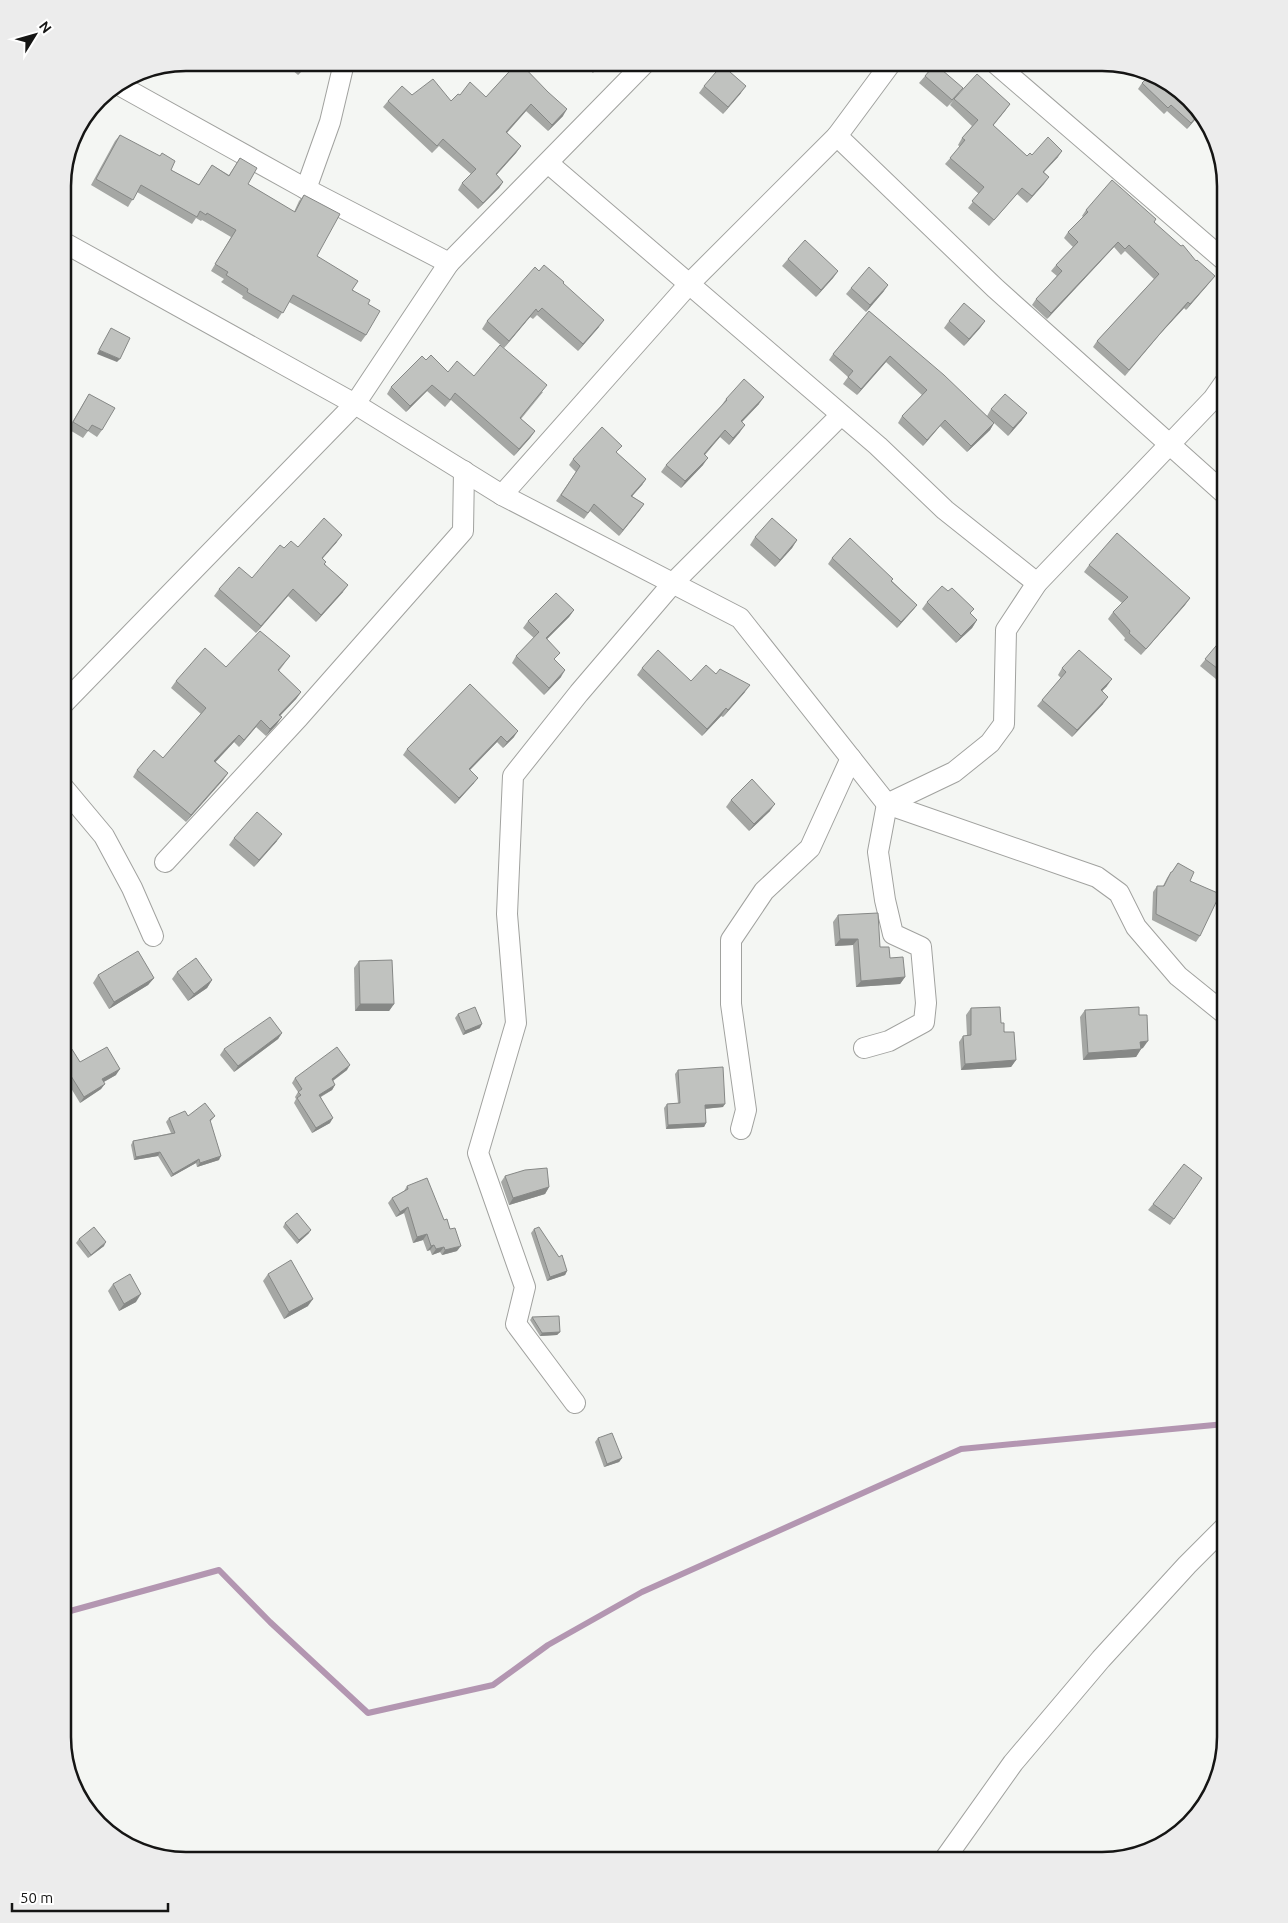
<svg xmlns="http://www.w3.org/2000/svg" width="1288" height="1923" font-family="Ubuntu,sans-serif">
	<rect width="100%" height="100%" fill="#f4f6f3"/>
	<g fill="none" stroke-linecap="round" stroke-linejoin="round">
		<polyline stroke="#b396b1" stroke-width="6" points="63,1613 219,1570 270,1622 368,1713 493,1685 548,1645 642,1592 961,1449 1225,1424"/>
		<g stroke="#a1a29f" stroke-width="22">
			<g id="street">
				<polyline points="891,63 837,136 995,288 1225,494"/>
				<polyline points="995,63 1225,261"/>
				<polyline points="119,85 306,189 449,263 645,63"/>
				<polyline points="548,163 878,446 945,510 1037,583"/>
				<polyline points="306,189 330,122 344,63"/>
				<polyline points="63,242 355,404 502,495 740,618 887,804 1097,877 1119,893 1136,927 1178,976 1225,1014"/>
				<polyline points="502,495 690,283 837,136"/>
				<polyline points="63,704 355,404 449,263"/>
				<polyline points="63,787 104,836 132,888 153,936"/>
				<polyline points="165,862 299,717 463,531 464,471"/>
				<polyline points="864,1048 889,1041 924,1022 926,1003 921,947 893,934 885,900 878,852 887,804 954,772 990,743 1004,724 1006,630 1037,583 1213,399 1225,382"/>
				<polyline points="741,1129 746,1110 731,1004 731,940 764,891 810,848 851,758"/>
				<polyline points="575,1403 516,1324 525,1287 478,1153 516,1023 507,914 513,776 579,693 673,583 841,415"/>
				<polyline points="944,1860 1013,1763 1101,1659 1187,1565 1225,1527"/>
			</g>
		</g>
		<use href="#street" stroke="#fff" stroke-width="20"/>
	</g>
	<g fill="#a5a7a4">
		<polygon points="284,63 309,63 298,75"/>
		<polygon points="517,63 563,116 548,131 526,111 507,133 521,146 516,153 496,175 503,182 499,188 478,209 458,190 462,183 471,174 439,146 432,153 383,107 388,101 412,95 451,101 460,95 486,97"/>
		<polygon points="581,63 602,63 593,73"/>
		<polygon points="925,76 963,88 959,93 1010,104 993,125 1027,156 1032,155 1058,157 1044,172 1049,177 1027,203 1017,194 989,226 968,208 979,194 945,164 960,147 958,145 962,138 972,126 950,105 953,101 947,107 919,83"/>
		<polygon points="1142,83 1199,115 1187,129 1167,111 1164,114 1138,89"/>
		<polygon points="704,86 741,93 723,114 699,93"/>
		<polygon points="120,135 171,170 199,185 212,165 229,175 240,158 248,184 294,212 299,201 304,195 317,256 368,304 366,335 361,342 289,302 278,319 242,298 243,296 221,282 224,279 211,271 231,237 202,220 201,221 196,218 192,224 137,192 128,207 91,185 115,141"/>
		<polygon points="1086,210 1154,222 1211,281 1186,310 1184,308 1160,334 1125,376 1093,347 1097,341 1154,279 1125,251 1121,255 1114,247 1047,319 1032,305 1036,299 1057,276 1051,271 1056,265 1073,247 1064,238 1068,232 1083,217 1082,216"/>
		<polygon points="788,259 838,271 833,278 816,297 782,266"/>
		<polygon points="539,271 563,284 599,327 578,351 537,315 533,319 530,317 504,348 482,329 487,321"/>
		<polygon points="851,288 884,291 866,312 846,294"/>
		<polygon points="869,311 987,416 991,409 1022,420 1008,436 994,423 990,430 967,452 940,426 923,446 898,423 902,416 922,395 886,362 857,395 843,384 848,377 829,360 833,354"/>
		<polygon points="949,321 985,321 980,328 964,346 944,328"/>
		<polygon points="426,360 448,372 474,376 543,392 521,419 535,431 530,438 514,456 451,400 445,407 427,391 406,412 387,394 391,387"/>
		<polygon points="89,394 102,430 97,437 88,431 83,438 68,429"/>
		<polygon points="726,399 759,404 742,422 740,432 729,445 720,437 705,455 703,465 681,488 661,472 666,465 721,406"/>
		<polygon points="617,453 646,479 642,485 632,496 644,504 619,536 590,511 584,519 556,501 576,472 569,465 573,459"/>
		<polygon points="755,537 797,540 792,548 775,567 750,545"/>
		<polygon points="337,542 322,558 325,564 343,592 316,622 288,596 256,633 214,596 219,589 252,578 284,548"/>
		<polygon points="832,558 892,581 917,605 913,610 897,628 828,564"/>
		<polygon points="1089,565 1190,598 1185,605 1141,655 1124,640 1125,638 1108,619 1113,612 1122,603 1084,572"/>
		<polygon points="927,602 970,614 977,620 972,628 956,643 922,609"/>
		<polygon points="574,610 569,617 547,639 561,677 544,695 512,663 516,656 534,638 523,628 528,621"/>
		<polygon points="1226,634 1226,680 1222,684 1200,666"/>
		<polygon points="290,656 279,671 301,692 296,699 280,716 277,724 266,736 256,727 239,747 234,742 215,762 228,773 223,780 186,822 133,777 137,770 163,758 201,714 171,688 176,681 226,667"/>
		<polygon points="642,668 691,681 716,674 745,692 723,717 721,716 702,736 637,675"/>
		<polygon points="1062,668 1107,686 1102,691 1103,704 1072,737 1037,706 1042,700 1061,678 1058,675"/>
		<polygon points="470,684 514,737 503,748 497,742 470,770 474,783 455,804 403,755 407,749"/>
		<polygon points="731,800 770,811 749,831 726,807"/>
		<polygon points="234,838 277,841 254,867 229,845"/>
		<polygon points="1178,863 1190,881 1200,936 1196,942 1152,920 1153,892 1157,886 1163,886 1167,878 1171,872 1172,872"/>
		<polygon points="838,915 880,947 905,977 900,984 856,987 853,945 835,946 833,922"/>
		<polygon points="359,961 394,1004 389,1011 355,1011 354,968"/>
		<polygon points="177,972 212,980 207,988 188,1001 172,979"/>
		<polygon points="98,975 154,978 148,985 109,1009 93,983"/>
		<polygon points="971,1008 1001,1023 1016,1060 1011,1067 961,1070 959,1042 963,1036 967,1036 966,1015"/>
		<polygon points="1085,1010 1139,1015 1143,1048 1141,1049 1136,1057 1083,1060 1080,1017"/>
		<polygon points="458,1014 480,1028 463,1035 455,1018"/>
		<polygon points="282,1033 278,1039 234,1072 220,1055 224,1049"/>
		<polygon points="63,1035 80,1062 116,1075 104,1082 101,1089 80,1103 63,1075"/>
		<polygon points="347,1070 333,1081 335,1085 332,1090 321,1097 330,1123 312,1133 294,1103 296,1099 295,1097 298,1092 292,1083 295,1078"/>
		<polygon points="678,1070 723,1107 705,1109 706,1123 704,1127 666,1129 664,1108 667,1104 678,1103 675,1074"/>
		<polygon points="188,1116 215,1116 210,1122 219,1160 197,1167 196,1163 171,1177 158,1156 134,1160 131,1145 133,1141 171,1133 166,1122 169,1118"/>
		<polygon points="505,1176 549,1187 545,1194 509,1205 501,1182"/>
		<polygon points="1202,1178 1170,1225 1148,1210 1153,1204"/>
		<polygon points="407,1186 457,1251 442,1255 440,1252 432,1255 430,1250 427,1251 423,1240 413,1243 404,1213 396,1217 388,1203 392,1198 404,1191"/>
		<polygon points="285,1223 309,1233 297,1244 283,1227"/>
		<polygon points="534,1229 567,1271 565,1275 547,1281 531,1233"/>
		<polygon points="79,1239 104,1246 88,1258 76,1243"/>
		<polygon points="268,1274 308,1306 284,1319 263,1281"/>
		<polygon points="113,1284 136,1302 119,1311 108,1291"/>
		<polygon points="532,1317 560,1332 557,1335 540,1336 530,1320"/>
		<polygon points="598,1438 622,1458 619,1462 604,1467 595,1442"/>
	</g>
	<g fill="#868886">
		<polygon points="307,63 309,63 298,75 302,68"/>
		<polygon points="746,86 741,93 723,114 728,107"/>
		<polygon points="531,104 526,111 501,139 506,132"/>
		<polygon points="1010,104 1005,111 988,132 993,125"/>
		<polygon points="567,109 563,116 548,131 552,125"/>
		<polygon points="1199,114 1199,115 1187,129 1191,123"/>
		<polygon points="521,146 516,153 491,181 496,174"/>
		<polygon points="1062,151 1058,157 1038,178 1043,172"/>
		<polygon points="1049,177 1044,184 1027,203 1032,196"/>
		<polygon points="503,182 499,188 478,209 483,203"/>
		<polygon points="1118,242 1114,247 1047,319 1051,313"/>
		<polygon points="838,271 833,278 816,297 821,290"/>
		<polygon points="1215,276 1211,281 1186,310 1190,304"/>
		<polygon points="888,285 884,291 866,312 870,305"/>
		<polygon points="1188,302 1184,308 1160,334 1125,376 1164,329"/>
		<polygon points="536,309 530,317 504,348 509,341"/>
		<polygon points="604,320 599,327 578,351 583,344"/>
		<polygon points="985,321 980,328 964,346 969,339"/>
		<polygon points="99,350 120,359 117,362 97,354"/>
		<polygon points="890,356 886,362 857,395 861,389"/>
		<polygon points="432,385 427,391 406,412 410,406"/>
		<polygon points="764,397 759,404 736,428 741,421"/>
		<polygon points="1027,413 1022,420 1008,436 1013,428"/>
		<polygon points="945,420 940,426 923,446 927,440"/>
		<polygon points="994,423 990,430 967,452 971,446"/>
		<polygon points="745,425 740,432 729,445 733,438"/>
		<polygon points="725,430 720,437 699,461 704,454"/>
		<polygon points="535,431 530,438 514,456 519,449"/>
		<polygon points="708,458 703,465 681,488 685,481"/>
		<polygon points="646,479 642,485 627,502 631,496"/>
		<polygon points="644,504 640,510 619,536 623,530"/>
		<polygon points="342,535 337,542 317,565 322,558"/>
		<polygon points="797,540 792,548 775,567 780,560"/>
		<polygon points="348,585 343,592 316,622 321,615"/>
		<polygon points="293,589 288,596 256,633 261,626"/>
		<polygon points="1190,598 1185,605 1141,655 1146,649"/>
		<polygon points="917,605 913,610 897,628 901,622"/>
		<polygon points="574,610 569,617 541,645 546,638"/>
		<polygon points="977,620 972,628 956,643 961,636"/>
		<polygon points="565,670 561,677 544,695 549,688"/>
		<polygon points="1112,679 1107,686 1096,697 1101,690"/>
		<polygon points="750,685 745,692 723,717 728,710"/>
		<polygon points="301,692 296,699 274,722 279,715"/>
		<polygon points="1108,697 1103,704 1072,737 1077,730"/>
		<polygon points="726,708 721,716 702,736 707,729"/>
		<polygon points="282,717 277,724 266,736 270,729"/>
		<polygon points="261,720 256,727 239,747 244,740"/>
		<polygon points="518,731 514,737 503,748 507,742"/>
		<polygon points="239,735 234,742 210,768 214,761"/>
		<polygon points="501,736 497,742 465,775 469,769"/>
		<polygon points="228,773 223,780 186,822 191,815"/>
		<polygon points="478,778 474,783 455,804 459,798"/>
		<polygon points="775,804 770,811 749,831 754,824"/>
		<polygon points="282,834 277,841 254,867 259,860"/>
		<polygon points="840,939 858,939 853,945 835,946"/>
		<polygon points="905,977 900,984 856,987 861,981"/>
		<polygon points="154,978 148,985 109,1009 114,1002"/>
		<polygon points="212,980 207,988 188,1001 194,994"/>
		<polygon points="360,1004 394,1004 389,1011 355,1011"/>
		<polygon points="482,1024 480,1028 463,1035 465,1031"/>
		<polygon points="282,1033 278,1039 234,1072 238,1066"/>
		<polygon points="1148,1041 1143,1048 1135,1049 1140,1042"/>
		<polygon points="1141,1049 1136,1057 1083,1060 1088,1053"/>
		<polygon points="1016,1060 1011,1067 961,1070 965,1064"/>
		<polygon points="350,1065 347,1070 328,1084 332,1079"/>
		<polygon points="120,1069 116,1075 98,1085 102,1079"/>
		<polygon points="105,1084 101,1089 80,1103 84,1097"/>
		<polygon points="335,1085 332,1090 316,1099 319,1095"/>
		<polygon points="725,1104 723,1107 702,1109 705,1105"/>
		<polygon points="333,1118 330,1123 312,1133 316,1128"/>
		<polygon points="706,1123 704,1127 666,1129 668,1125"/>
		<polygon points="160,1152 158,1156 134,1160 136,1157"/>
		<polygon points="221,1156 219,1160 197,1167 200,1163"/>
		<polygon points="199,1159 196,1163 171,1177 173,1174"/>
		<polygon points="549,1187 545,1194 509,1205 513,1198"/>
		<polygon points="408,1207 404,1213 396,1217 400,1212"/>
		<polygon points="311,1230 309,1233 297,1244 299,1240"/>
		<polygon points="427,1234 423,1240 413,1243 417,1237"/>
		<polygon points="106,1242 104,1246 88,1258 91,1255"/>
		<polygon points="434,1245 430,1250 427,1251 431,1246"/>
		<polygon points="461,1246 457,1251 442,1255 445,1250"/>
		<polygon points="444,1247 440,1252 432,1255 436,1249"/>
		<polygon points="567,1271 565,1275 547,1281 550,1277"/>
		<polygon points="141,1294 136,1302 119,1311 124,1304"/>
		<polygon points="313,1299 308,1306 284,1319 289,1312"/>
		<polygon points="560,1332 557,1335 540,1336 542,1333"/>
		<polygon points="622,1458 619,1462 604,1467 607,1464"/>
	</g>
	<g fill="#c0c2bf" stroke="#868886">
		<polygon points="296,63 307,63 302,68"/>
		<polygon points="517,63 520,63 548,92 567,109 552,125 531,104 506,132 521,146 496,174 503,182 483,203 462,183 476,169 443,139 437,146 388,101 402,86 412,95 433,79 451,101 458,94 460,95 470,82 486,97"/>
		<polygon points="592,63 600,63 597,67"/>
		<polygon points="935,64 963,88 952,100 925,76"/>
		<polygon points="722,65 746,86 728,107 704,86"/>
		<polygon points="977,74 1010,104 993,125 1027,156 1030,153 1032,155 1048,137 1062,151 1043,172 1049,177 1032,196 1022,188 994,220 972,201 984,187 950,158 965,140 962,138 978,120 954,99"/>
		<polygon points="1150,75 1164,79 1199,114 1191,123 1171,105 1168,108 1142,83"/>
		<polygon points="120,135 160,156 162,153 175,161 171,170 199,185 212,165 229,176 240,158 257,168 248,184 295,212 304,195 340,214 317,256 358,281 352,290 370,300 368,304 380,311 366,335 293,295 283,313 247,292 248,289 226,275 228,272 215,264 236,230 207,213 206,215 200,211 197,217 141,185 133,200 96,179"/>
		<polygon points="1112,180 1156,219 1154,222 1181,246 1183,245 1196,261 1197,260 1215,276 1190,304 1188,302 1164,329 1129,370 1097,341 1159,274 1129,245 1125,249 1118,242 1051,313 1036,299 1062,271 1056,265 1078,242 1068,232 1088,212 1086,210"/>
		<polygon points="805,240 838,271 821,290 788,259"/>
		<polygon points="544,265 564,282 563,283 604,320 583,344 542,308 538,312 536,309 509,341 487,321 535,267 539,271"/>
		<polygon points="869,267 888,285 870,305 851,288"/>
		<polygon points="964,303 985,321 969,339 949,321"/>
		<polygon points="869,311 944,375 994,423 971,446 945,420 927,440 902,416 927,390 890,356 861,389 848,377 853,371 833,354"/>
		<polygon points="111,328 130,338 120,359 99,350"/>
		<polygon points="500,345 547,385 520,418 535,431 519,449 455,393 450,400 432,385 410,406 391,387 422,356 426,360 431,355 448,372 457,361 474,376"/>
		<polygon points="744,379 764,397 741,421 745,425 733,438 725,430 704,454 708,458 685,481 666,465 727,400 726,399"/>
		<polygon points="89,394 115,408 102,430 92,425 88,431 73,422"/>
		<polygon points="1005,394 1027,413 1013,428 991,409"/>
		<polygon points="602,427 622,446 616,452 646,479 631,496 644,504 623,530 594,504 588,513 561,495 580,466 573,459"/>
		<polygon points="324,518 342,535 322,558 326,562 324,564 348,585 321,615 293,589 261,626 219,589 239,567 252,578 280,545 284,548 291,541 298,547"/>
		<polygon points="772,518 797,540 780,560 755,537"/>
		<polygon points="1117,533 1190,598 1146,649 1129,633 1130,631 1113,612 1128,597 1089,565"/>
		<polygon points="850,538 893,579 891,581 917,605 901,622 832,558"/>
		<polygon points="942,586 948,591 952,588 974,609 970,613 977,620 961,636 927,602"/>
		<polygon points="556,593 574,610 546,638 560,653 554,659 565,670 549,688 516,656 539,632 528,621"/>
		<polygon points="260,631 290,656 278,670 301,692 279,715 282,717 270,729 261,720 244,740 239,735 214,761 228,773 191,815 137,770 154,750 163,758 206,708 176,681 205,648 226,667"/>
		<polygon points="1226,634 1226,675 1205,659"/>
		<polygon points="658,650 691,681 706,665 716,674 720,669 750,685 728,710 726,708 707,729 642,668"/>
		<polygon points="1079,650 1112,679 1101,690 1108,697 1077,730 1042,700 1066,672 1062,668"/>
		<polygon points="470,684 518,731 507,742 501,736 469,769 478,778 459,798 407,749"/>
		<polygon points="752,779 775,804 754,824 731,800"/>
		<polygon points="257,812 282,834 259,860 234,838"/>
		<polygon points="1178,863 1194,872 1190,881 1220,894 1200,936 1156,914 1157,886 1164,886 1171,872 1172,872"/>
		<polygon points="878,913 880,947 889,947 890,958 903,957 905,977 861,981 858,939 840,939 838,915"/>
		<polygon points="138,951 154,978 114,1002 98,975"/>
		<polygon points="196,958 212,980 194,994 177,972"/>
		<polygon points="392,960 394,1004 360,1004 359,961"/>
		<polygon points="63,962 66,975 63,976"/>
		<polygon points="475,1007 482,1024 465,1031 458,1014"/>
		<polygon points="1000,1007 1001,1023 1004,1023 1004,1032 1014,1032 1016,1060 965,1064 963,1036 971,1035 971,1008"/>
		<polygon points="1139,1007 1139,1015 1147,1015 1148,1041 1140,1042 1141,1049 1088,1053 1085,1010"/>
		<polygon points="270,1017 282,1033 238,1066 224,1049"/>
		<polygon points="63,1035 80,1062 107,1047 120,1069 102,1079 105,1084 84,1097 63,1063"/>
		<polygon points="337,1047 350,1065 332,1079 335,1085 319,1095 333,1118 316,1128 297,1098 301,1095 298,1092 302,1089 295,1078"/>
		<polygon points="723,1067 725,1104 705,1105 706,1123 668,1125 667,1104 680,1103 678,1070"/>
		<polygon points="205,1103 215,1116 210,1120 221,1156 200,1163 199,1159 173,1174 160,1152 136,1157 133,1141 175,1133 169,1118 185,1111 188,1116"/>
		<polygon points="1184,1164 1202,1178 1174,1219 1153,1204"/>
		<polygon points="547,1168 549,1187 513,1198 505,1176 525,1170"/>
		<polygon points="427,1178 444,1220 447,1219 450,1229 455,1228 461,1246 445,1250 444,1247 436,1249 434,1245 431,1246 427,1234 417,1237 408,1207 400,1212 392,1198 408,1189 407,1186"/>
		<polygon points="297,1213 311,1230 299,1240 285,1223"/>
		<polygon points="94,1227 106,1242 91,1255 79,1239"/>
		<polygon points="539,1227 559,1257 562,1255 567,1271 550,1277 534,1229"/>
		<polygon points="291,1260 313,1299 289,1312 268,1274"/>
		<polygon points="130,1274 141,1294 124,1304 113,1284"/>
		<polygon points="559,1316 560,1332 542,1333 532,1317"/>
		<polygon points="612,1433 622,1458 607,1464 598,1438"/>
	</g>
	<path d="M0 0H1288V1923H0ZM186 71H1102A115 115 0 0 1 1217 186V1737A115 115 0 0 1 1102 1852H186A115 115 0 0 1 71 1737V186A115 115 0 0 1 186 71Z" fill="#ececec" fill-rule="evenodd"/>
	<path fill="none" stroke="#151514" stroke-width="2.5" d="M186 71H1102A115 115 0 0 1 1217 186V1737A115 115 0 0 1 1102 1852H186A115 115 0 0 1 71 1737V186A115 115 0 0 1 186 71Z"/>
	<g transform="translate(35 35) rotate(53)" stroke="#ffffff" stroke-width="4" paint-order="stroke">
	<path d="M0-4L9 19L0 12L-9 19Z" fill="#151514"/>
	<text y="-8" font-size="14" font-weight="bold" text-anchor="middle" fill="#151514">N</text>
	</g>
	<path d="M12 1903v8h156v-8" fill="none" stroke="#151514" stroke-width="2.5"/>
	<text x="20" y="1903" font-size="15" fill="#151514" stroke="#ffffff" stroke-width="4" paint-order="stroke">50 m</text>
</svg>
